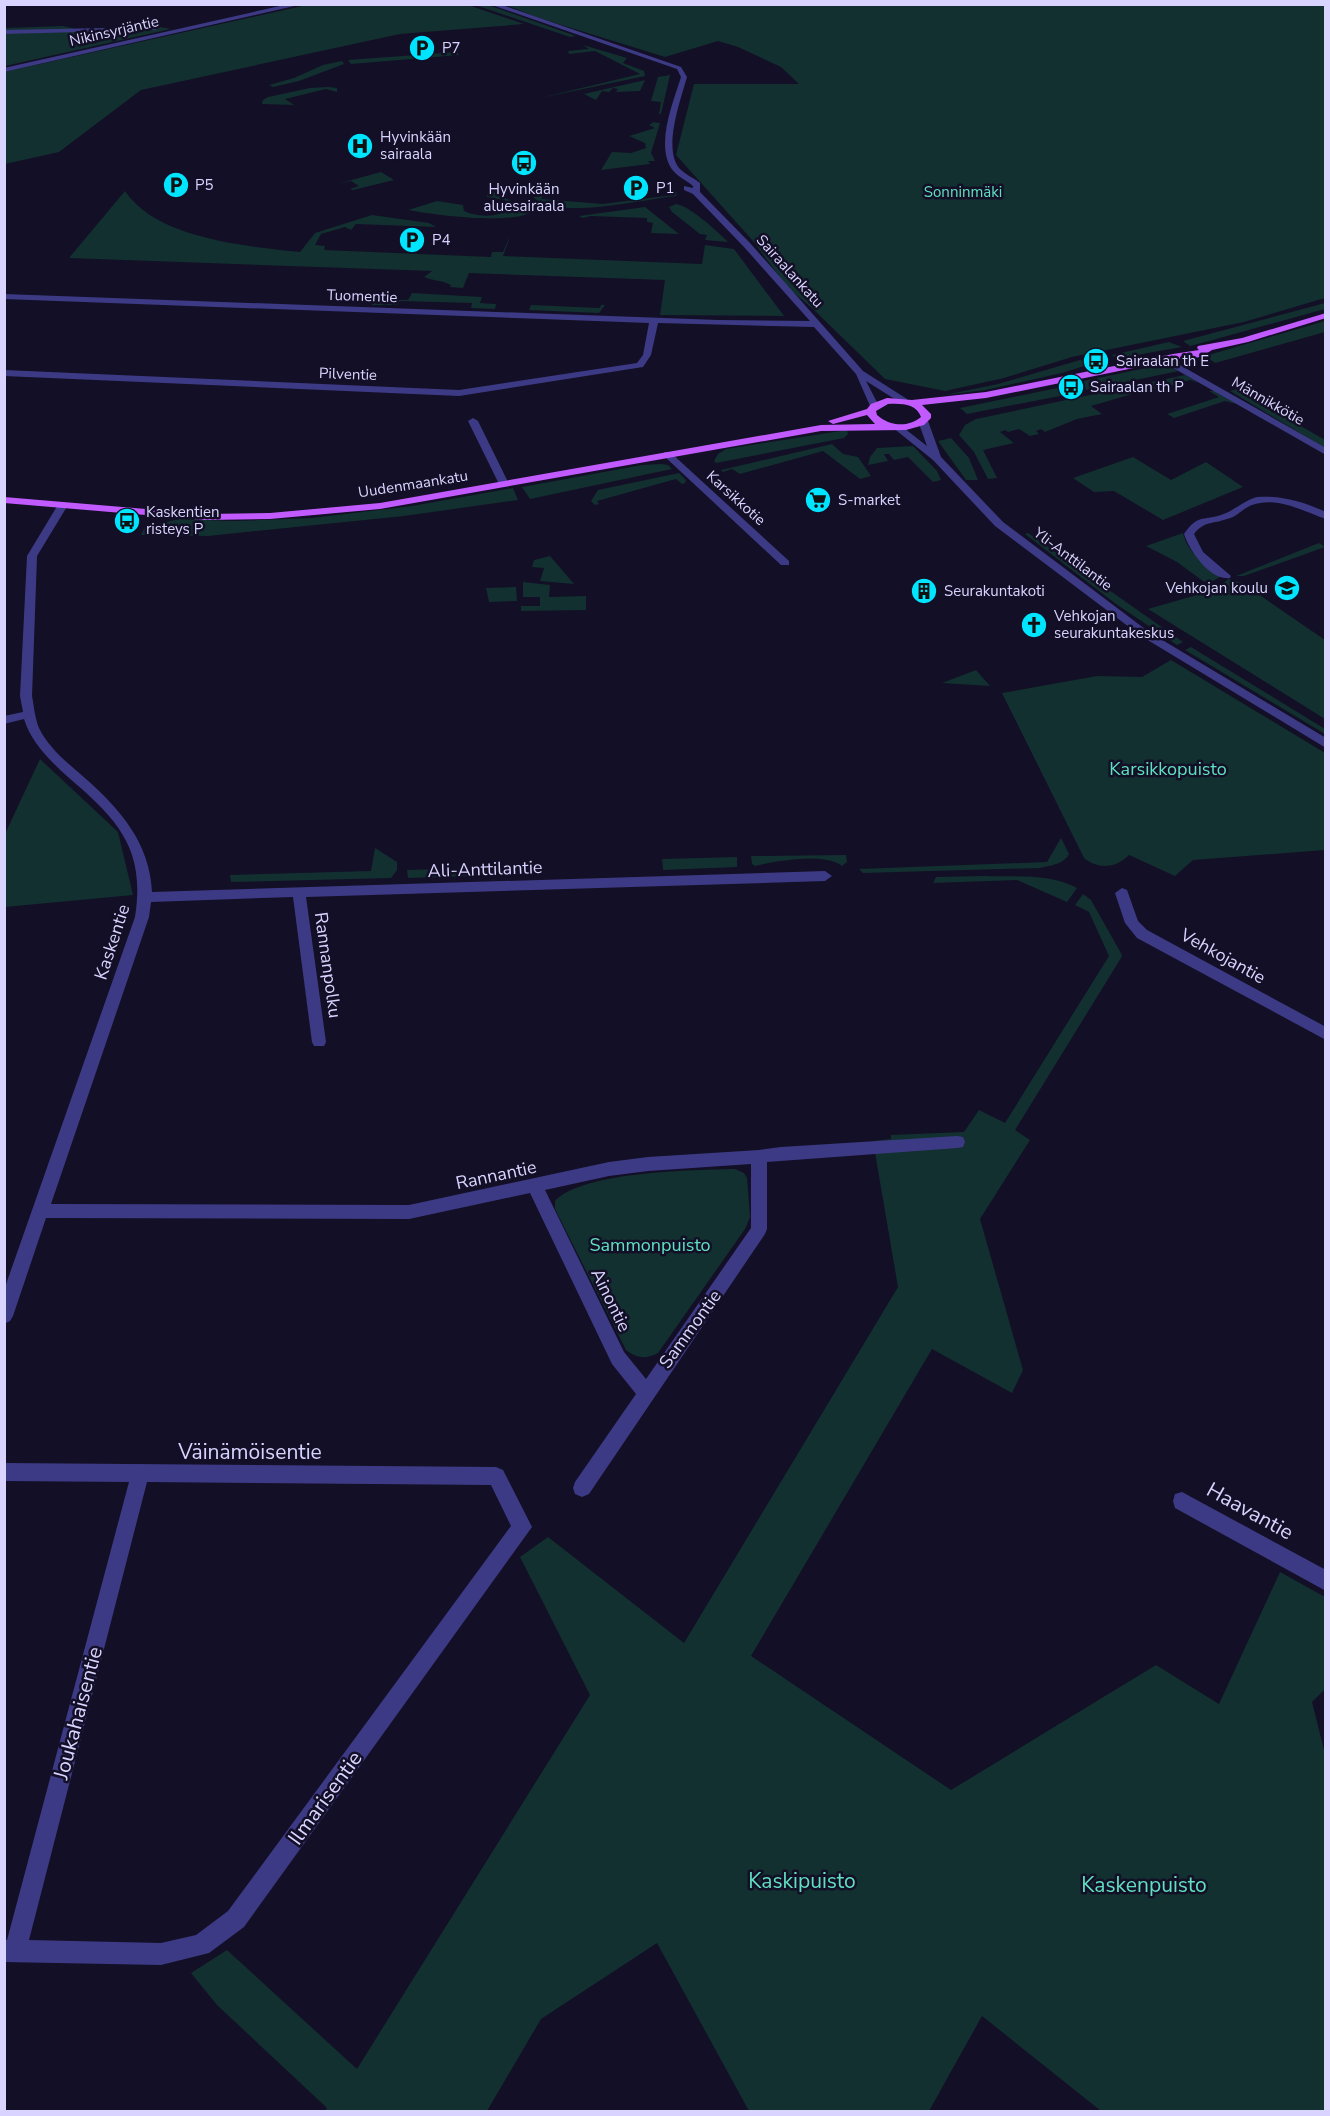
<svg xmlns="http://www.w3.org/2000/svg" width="1330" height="2116" font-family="'Nunito Sans',sans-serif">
	<rect width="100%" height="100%" fill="#130f26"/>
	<g fill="#12302f">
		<polygon points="307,5 468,5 524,24 400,34 141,90 59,152 5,164 4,72"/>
		<polygon points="475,5 488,5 576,36 570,37"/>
		<polygon points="506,5 1325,5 1325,298 1244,322 1072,357 1004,378 945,391 885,379 813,309 788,288 753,241 676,155 694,84 799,84 781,67 738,47 718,41 665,57 539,18"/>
		<polygon points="63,26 76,29 160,27 171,29 5,66 4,28"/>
		<polygon points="583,45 627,58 623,63 644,71 645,76 540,98 640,74 595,51 569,54 568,51 589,49"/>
		<polygon points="457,52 459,55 351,64 348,60"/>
		<polygon points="342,61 344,64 299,81 273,87 269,85 294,78 323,65"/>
		<polygon points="670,75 661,114 659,114 661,102 651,101 658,77"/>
		<polygon points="645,80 640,91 616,92 618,89 613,88 609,92 602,91 596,100 584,94"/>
		<polygon points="328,87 337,88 337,92 326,89 285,99 294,105 262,104 263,100 268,97 310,88"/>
		<polygon points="651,122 660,123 651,153 655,161 648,161 650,164 601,170 612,152 631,153 646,148 645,143 629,136 655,128 649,125 653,123"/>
		<polygon points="381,172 394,180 353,190 350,189 359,186 351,181 337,184"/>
		<path d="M 488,189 L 532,212 C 509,225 435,215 408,210 L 437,201 L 463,205 L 464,211 C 477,217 501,219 510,206 L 505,200 L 487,197 Z"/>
		<path d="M 125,191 C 157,239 246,246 300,252 L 315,233 L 372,215 L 429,223 L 436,227 L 356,224 L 351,230 L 345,227 L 321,234 L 315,245 L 325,246 L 324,250 L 491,257 L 492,252 L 503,252 L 511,234 L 503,256 L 702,264 L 705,245 L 734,249 L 784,316 L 660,315 L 665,280 L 469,273 L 463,288 L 450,287 L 451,285 C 442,280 433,281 424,277 L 432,271 L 69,258 Z"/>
		<path d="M 677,192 L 676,196 C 644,199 555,221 533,197 L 543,196 L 541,199 L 603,204 L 673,195 L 672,193 Z"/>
		<path d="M 676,204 C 690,206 717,231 728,242 L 705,240 L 707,235 L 700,234 L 672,212 L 669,207 Z"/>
		<polygon points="645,207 679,234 651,233 653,223 647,222 647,218 591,216 583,218 579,216"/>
		<polygon points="412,293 482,297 480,303 496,304 495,309 471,308 472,303 400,301 397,305 372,305 374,300 408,300"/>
		<polygon points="1325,303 1325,309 1209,341 1190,346 1183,341"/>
		<polygon points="531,305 600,308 601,305 605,305 599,313 529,310"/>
		<polygon points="1325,321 1325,332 1215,363 1205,356"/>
		<polygon points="1169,342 1182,347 1125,357 1116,358 1112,355"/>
		<polygon points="1080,360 1094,363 1062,373 985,390 945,395 998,384"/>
		<polygon points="1155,366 1168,366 1179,371 1086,390 1084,381"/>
		<polygon points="1185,375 1199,383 1190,380 1157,390 1153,388 1091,406 1102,414 1077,419 1045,432 1041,429 1036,431 1039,434 1030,436 1019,429 1008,432 1005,430 1000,432 1014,443 983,450 997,478 988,479 974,452 959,435 965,425 976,419"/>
		<polygon points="1057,388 1065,395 967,414 960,408"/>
		<polygon points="1237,389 1325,440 1325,448 1230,391"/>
		<polygon points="1209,391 1214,391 1236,404 1225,401 1174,418 1167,414 1219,397"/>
		<polygon points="847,430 848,434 844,438 716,463 714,461 718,454 726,449"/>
		<polygon points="951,438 969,458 978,480 966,480 938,441"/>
		<polygon points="832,444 843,454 858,457 871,476 860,479 823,451 740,474 732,469 723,472 721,470"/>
		<polygon points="913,446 937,471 941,480 933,482 908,457 894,460 889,454 884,454 888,461 868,465 870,457 877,448"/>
		<polygon points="1133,457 1171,480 1206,462 1243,487 1163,520 1114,491 1094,492 1073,478"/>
		<polygon points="661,464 668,465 672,469 530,499 522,487 642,465"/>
		<polygon points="679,473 686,480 685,483 682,484 676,479 597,501 599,504 595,505 591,501 598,490"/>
		<polygon points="513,488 518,500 404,516 208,536 141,535 145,527 179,519 233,521 312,518 412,506"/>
		<polygon points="1028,533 1183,642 1177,645 1116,604 1025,534"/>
		<path d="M 1183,533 C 1188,554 1205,564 1221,576 L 1210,583 L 1203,581 L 1177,562 L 1146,546 Z"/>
		<polygon points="1319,543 1325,547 1244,576 1236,576"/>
		<polygon points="550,556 574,584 540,581 544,568 532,567 534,560"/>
		<polygon points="1229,579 1242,583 1325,640 1325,719 1148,609 1214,590"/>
		<polygon points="523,582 550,585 549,597 586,596 586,610 521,611 521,606 540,606 540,597 523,597"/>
		<polygon points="516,587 517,601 489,602 486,588"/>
		<polygon points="1191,647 1325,729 1325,734 1185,650"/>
		<path d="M 1171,660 L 1325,753 L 1325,850 L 1193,860 L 1175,876 L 1129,855 C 1116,868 1099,870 1084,858 L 1002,693 L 1097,676 L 1142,677 Z"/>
		<polygon points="976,670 990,686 942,683"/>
		<polygon points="40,759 118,832 133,895 5,907 5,834"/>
		<path d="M 1061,838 L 1069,854 C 1063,865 1051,865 1040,868 L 863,873 L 859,869 L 1047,862 Z"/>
		<polygon points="375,848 397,862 397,870 391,878 231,882 230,875 371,871"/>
		<path d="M 846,855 L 847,862 L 842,866 C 825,852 776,861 755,866 L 752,864 L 751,856 Z"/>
		<polygon points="737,857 737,867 663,870 662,859"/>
		<polygon points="476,868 472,876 408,878 407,870"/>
		<path d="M 984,876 C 1014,877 1050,873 1077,888 L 1067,902 L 1017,880 L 933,883 L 936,877 Z"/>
		<polygon points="1083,894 1091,900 1122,955 1121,958 1015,1130 1030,1140 980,1219 1023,1370 1012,1393 932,1349 751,1656 951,1790 1156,1665 1219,1704 1280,1572 1325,1597 1325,1689 1312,1702 1326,1758 1325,2111 1101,2111 982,2016 929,2111 749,2111 657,1943 541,2019 487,2111 325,2111 327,2108 217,2005 191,1973 227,1950 357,2069 590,1695 520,1557 548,1537 684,1643 898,1287 873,1141 891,1139 891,1135 964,1132 979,1110 1005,1123 1109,956 1089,912 1075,905"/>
		<path d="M 735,1169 L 744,1173 L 747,1178 L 750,1217 L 745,1229 L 658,1353 C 646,1359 638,1359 626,1350 L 555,1209 L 555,1201 C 583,1171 695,1170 735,1169 Z"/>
	</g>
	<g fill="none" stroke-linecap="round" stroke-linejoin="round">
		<g fill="#3d3a85" fill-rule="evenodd">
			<polygon points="289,4 303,4 4,72 4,68"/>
			<path d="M 489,4 L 499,4 L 681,67 L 687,77 C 681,99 662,150 680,169 C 686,175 694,178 700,183 L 700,192 L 750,243 L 863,371 L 907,399 L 907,403 L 901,403 L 866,381 L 879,406 L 871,408 L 856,374 L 814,327 L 658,323 L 651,355 L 643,367 L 459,396 L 4,376 L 4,370 L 459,390 L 637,363 L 643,355 L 649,323 L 4,299 L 4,294 L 718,320 L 810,321 L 744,247 L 693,194 L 684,190 L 684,186 L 693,188 L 693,186 C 686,180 676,176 671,168 C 656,143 673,103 681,77 L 677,69 Z"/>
			<polygon points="158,27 156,30 4,34 4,30"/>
			<polygon points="1164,356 1326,448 1326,455 1161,361 1160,359"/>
			<polygon points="473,418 478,421 509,484 508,486 499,484 468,421"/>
			<polygon points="923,418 928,421 941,457 1003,522 1149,632 1326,738 1326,748 1141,636 995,526 933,460 892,427 900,425 927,446 918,421"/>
			<polygon points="664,452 670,452 789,561 789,565 781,565 664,456"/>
			<path d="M 1257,497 C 1281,495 1304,502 1326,512 L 1326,519 C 1302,511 1278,496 1252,505 C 1243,508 1237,517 1227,519 C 1213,524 1204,521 1194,534 L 1203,552 L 1231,576 L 1230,578 C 1210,581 1189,550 1184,534 C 1198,514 1202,521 1221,515 C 1234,511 1241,502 1257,497 Z"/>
			<path d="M 63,502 L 68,505 L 37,556 L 32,696 C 34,707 35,718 39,728 C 49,749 69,764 86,779 C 121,810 150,844 152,892 L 825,871 L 832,876 L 825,881 L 306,897 L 326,1042 L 324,1046 L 314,1046 L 312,1042 L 293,897 L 151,902 L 149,917 L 51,1204 L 409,1205 L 609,1162 L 648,1157 L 759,1150 L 781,1147 L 957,1136 L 963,1137 L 965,1142 L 963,1147 L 957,1148 L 767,1162 L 767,1229 L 765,1234 L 589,1494 L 582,1497 L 575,1494 L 573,1488 L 575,1482 L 636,1394 L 612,1364 L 530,1193 L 409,1219 L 46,1218 L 13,1316 L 10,1321 L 4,1324 L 4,1290 L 135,917 C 146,848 117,819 68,777 C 50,761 31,742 24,719 L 4,724 L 4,716 L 23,712 L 20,696 L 27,556 L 59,503 ZM 751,1164 L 751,1228 L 646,1379 L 624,1352 L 545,1190 L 609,1176 L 648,1171 Z"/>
			<polygon points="1122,888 1127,890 1138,921 1147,930 1326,1027 1326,1040 1137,938 1125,923 1115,893"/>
			<path d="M 4,1463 L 496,1467 L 503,1470 L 532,1527 L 244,1927 L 209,1953 L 161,1965 L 4,1962 L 4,1940 L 7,1940 L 129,1482 L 4,1481 ZM 147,1482 L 491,1485 L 511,1526 L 228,1911 L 196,1935 L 161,1943 L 29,1940 Z"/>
			<polygon points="1182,1492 1326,1570 1326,1591 1175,1508 1173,1501 1175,1494"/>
		</g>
		<path fill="#c25bff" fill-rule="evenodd" d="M 1326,313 L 1326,318 L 1248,342 L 1212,350 L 1201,357 L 1173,360 L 986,398 L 922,405 L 931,414 L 931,418 L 924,425 L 906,430 L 821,431 L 380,509 L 270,519 L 205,520 L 4,503 L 4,497 L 205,514 L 270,513 L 380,503 L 821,425 L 875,424 L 867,415 L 833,424 L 828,421 L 867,409 L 871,404 L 887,398 L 912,400 L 986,392 L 1173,354 L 1199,350 L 1197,348 L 1198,346 L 1242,338 ZM 888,404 C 901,403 917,404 921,417 C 908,428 889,426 877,415 L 876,411 Z"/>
	</g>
	<defs>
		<g id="parking-disc" transform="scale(1.35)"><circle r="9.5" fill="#00e5ff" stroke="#130f26"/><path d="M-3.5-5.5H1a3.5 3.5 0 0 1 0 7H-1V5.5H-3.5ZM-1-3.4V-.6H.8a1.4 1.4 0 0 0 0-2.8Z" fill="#111"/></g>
		<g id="hospital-disc" transform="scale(1.35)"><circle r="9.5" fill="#00e5ff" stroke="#130f26"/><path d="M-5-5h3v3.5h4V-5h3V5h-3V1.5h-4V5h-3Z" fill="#111"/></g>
		<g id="bus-disc" transform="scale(1.35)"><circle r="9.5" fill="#00e5ff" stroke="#130f26"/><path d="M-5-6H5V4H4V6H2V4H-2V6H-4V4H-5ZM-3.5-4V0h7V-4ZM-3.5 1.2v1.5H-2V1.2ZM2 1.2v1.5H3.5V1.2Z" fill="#111"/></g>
		<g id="supermarket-disc" transform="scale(1.35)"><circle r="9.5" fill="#00e5ff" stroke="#130f26"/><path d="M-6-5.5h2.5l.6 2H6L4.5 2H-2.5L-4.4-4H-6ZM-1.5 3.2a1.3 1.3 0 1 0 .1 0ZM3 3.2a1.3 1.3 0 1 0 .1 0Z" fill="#111"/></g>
		<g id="school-disc" transform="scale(1.35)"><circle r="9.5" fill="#00e5ff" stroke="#130f26"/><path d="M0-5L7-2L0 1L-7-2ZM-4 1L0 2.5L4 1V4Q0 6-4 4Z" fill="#111"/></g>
		<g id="building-disc" transform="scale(1.35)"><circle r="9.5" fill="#00e5ff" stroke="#130f26"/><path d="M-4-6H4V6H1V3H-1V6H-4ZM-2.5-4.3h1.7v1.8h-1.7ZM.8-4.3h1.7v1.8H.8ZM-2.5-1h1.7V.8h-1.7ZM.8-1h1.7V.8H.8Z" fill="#111"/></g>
		<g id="church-disc" transform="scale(1.35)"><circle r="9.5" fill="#00e5ff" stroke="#130f26"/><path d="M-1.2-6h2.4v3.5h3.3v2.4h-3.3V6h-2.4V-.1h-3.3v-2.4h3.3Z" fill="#111"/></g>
	</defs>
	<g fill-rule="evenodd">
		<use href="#parking-disc" x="422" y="48"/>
		<use href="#hospital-disc" x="360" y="146"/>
		<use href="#bus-disc" x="524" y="163"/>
		<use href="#parking-disc" x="176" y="185"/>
		<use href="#parking-disc" x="636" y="188"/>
		<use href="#parking-disc" x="412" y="240"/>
		<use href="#bus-disc" x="1096" y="361"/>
		<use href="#bus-disc" x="1071" y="387"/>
		<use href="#supermarket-disc" x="818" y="500"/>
		<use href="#bus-disc" x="127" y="521"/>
		<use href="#school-disc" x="1287" y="588"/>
		<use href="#building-disc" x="924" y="591"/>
		<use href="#church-disc" x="1034" y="625"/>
	</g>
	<g text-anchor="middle" stroke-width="5" stroke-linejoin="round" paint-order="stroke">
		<g font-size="15" fill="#d9d4ff" stroke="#130f26">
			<text transform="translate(114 31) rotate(-13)" y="5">Nikinsyrjäntie</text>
			<text transform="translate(790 271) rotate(48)" y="5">Sairaalankatu</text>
			<text transform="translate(362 296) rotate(2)" y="5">Tuomentie</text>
			<text transform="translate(348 374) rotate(2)" y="5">Pilventie</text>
			<text transform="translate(1268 401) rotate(30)" y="5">Männikkötie</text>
			<text transform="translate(413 484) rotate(-9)" y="5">Uudenmaankatu</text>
			<text transform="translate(736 498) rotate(42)" y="5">Karsikkotie</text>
			<text transform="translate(1073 559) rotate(37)" y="5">Yli-Anttilantie</text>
		</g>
		<g font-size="15" fill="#d9d4ff" stroke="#130f26" text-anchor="start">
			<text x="442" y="53">P7</text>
			<text x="380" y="142">Hyvinkään<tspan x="380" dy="17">sairaala</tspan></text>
			<text x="195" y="190">P5</text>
			<text x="656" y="193">P1</text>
			<text x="524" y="194" text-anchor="middle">Hyvinkään<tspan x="524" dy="17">aluesairaala</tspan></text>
			<text x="432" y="245">P4</text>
			<text x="1116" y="366">Sairaalan th E</text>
			<text x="1090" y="392">Sairaalan th P</text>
			<text x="838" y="505">S-market</text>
			<text x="146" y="517">Kaskentien<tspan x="146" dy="17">risteys P</tspan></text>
			<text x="1268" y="593" text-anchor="end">Vehkojan koulu</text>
			<text x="944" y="596">Seurakuntakoti</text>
			<text x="1054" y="621">Vehkojan<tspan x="1054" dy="17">seurakuntakeskus</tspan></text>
		</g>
		<g font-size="15" fill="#5fe0c0" stroke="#130f26">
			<text x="963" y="197">Sonninmäki</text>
		</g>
		<g font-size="18" fill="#5fe0c0" stroke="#130f26">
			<text x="1168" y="775">Karsikkopuisto</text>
			<text x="650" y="1251">Sammonpuisto</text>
		</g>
		<g font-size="18" fill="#d9d4ff" stroke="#130f26">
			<text transform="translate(485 869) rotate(-2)" y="6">Ali-Anttilantie</text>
			<text transform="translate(112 942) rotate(-72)" y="6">Kaskentie</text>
			<text transform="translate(1223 956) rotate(29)" y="6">Vehkojantie</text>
			<text transform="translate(328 965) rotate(82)" y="6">Rannanpolku</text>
			<text transform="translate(496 1175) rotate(-12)" y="6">Rannantie</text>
			<text transform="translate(611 1300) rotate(64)" y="6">Ainontie</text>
			<text transform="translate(690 1329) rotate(-54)" y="6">Sammontie</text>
		</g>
		<g font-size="21" fill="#d9d4ff" stroke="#130f26">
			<text x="250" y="1459">Väinämöisentie</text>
			<text transform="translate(1250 1511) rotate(29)" y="7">Haavantie</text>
			<text transform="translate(78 1713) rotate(-75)" y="7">Joukahaisentie</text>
			<text transform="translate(325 1798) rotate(-54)" y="7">Ilmarisentie</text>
		</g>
		<g font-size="21" fill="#5fe0c0" stroke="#130f26">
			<text x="802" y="1888">Kaskipuisto</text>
			<text x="1144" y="1892">Kaskenpuisto</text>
		</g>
	</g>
	<rect width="1330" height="2116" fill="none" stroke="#d9d4ff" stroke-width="12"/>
</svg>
